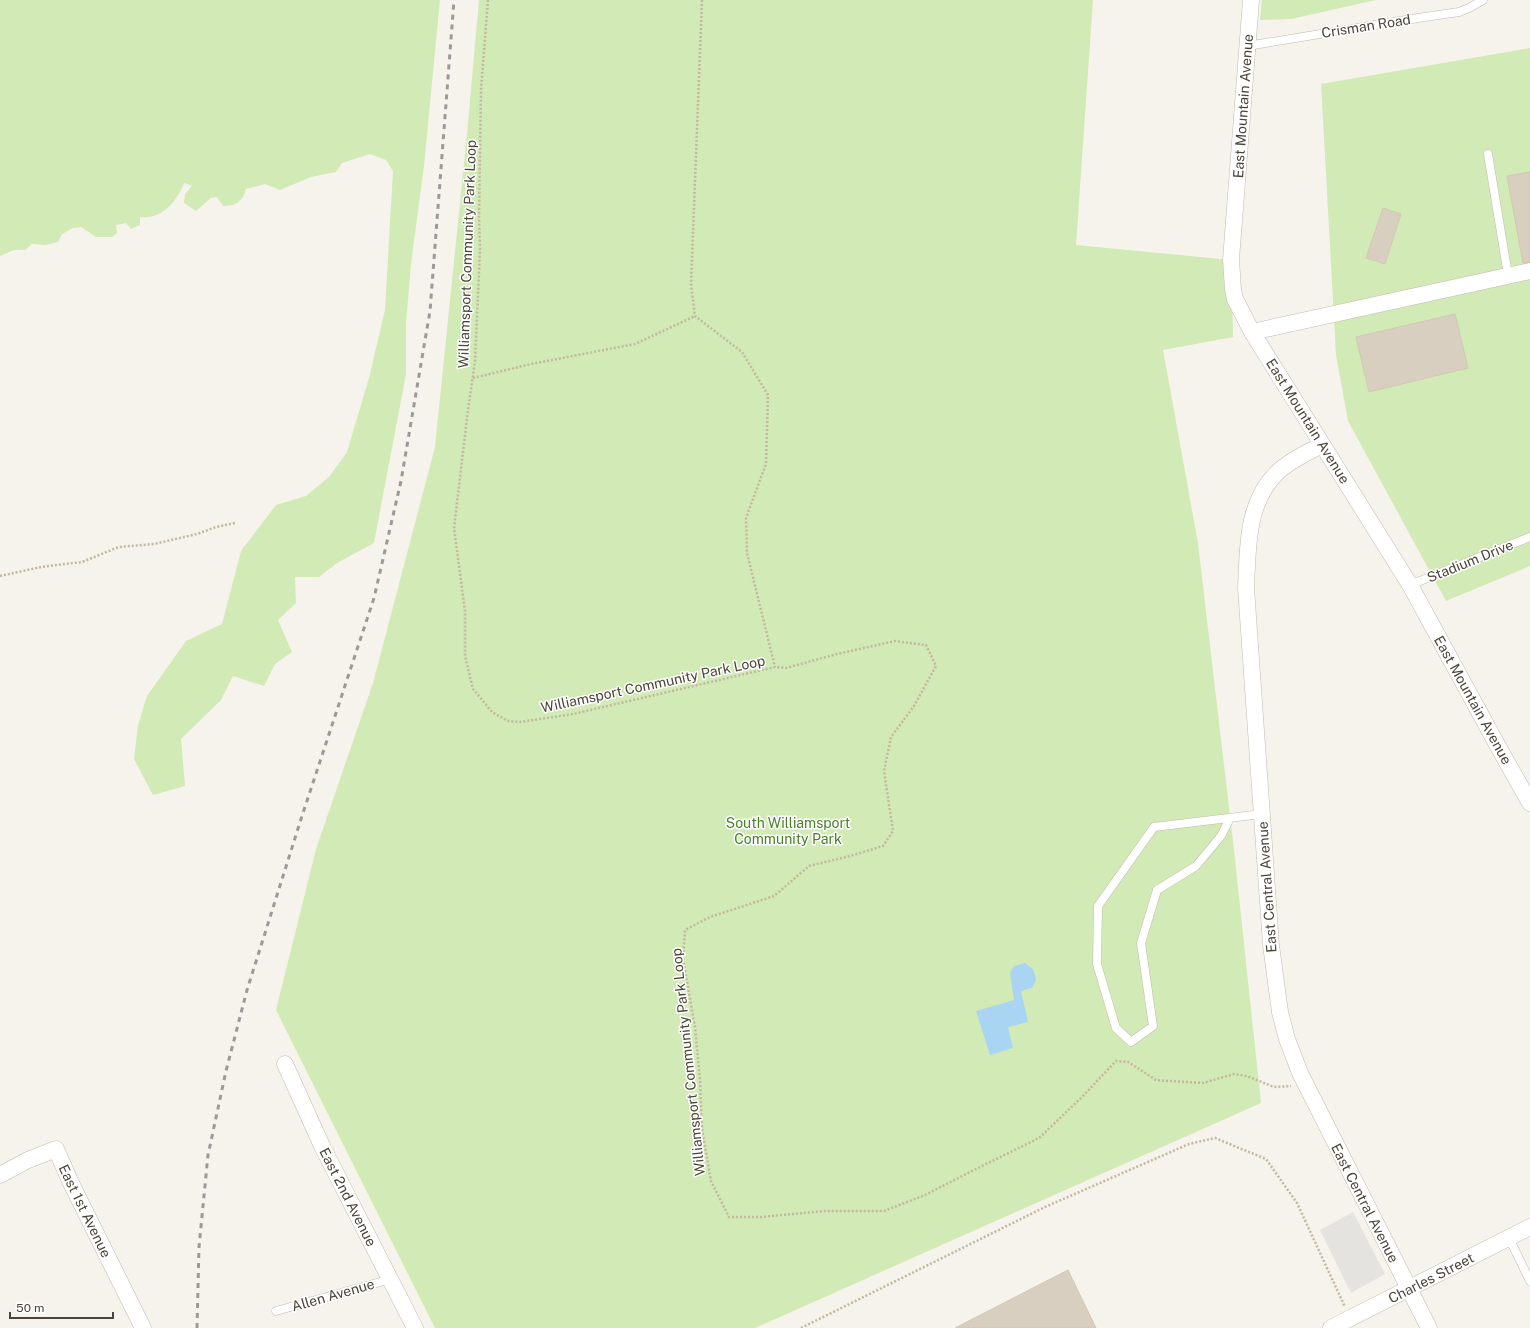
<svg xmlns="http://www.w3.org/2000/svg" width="1530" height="1328" font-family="'Public Sans',sans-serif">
	<rect width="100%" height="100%" fill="#f6f3ec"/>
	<g fill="#d2eab5">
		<path d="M 0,0 L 440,0 L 424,166 L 411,264 L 406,324 L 406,374 L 374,543 L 337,563 L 319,577 L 295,577 L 296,603 L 278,620 L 292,652 L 275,664 L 264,686 L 233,676 L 221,700 L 181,739 L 185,786 L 153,795 L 134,759 L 138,725 L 147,696 L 186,641 L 222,624 L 241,551 L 276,505 L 306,496 L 329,477 L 347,452 L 369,378 L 385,310 L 393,171 L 386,160 L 370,154 L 342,163 L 336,172 L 311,177 L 280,190 L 265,184 L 246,189 C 242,202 236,206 223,206 L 217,197 L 211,198 L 196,211 L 184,203 L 185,194 L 192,186 L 184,183 C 177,201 162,220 140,217 L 140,225 L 131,229 L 126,223 L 116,225 L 117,233 L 112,237 L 96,237 L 81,227 L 73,228 L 62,234 L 58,242 L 45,245 L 32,244 L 25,250 L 14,250 L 0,256 Z"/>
		<polygon points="479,0 1093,0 1076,245 1231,260 1233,337 1163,350 1198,543 1234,850 1261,1103 755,1328 435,1328 276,1010 316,849 373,683 435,447 467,134"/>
		<polygon points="1262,0 1376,0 1291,19 1260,20"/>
		<polygon points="1530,48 1530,566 1446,601 1348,421 1336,355 1321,84"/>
	</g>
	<polygon fill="#e5e3e0" points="1353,1212 1385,1274 1351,1293 1320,1230"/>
	<polygon fill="#a9d4f2" points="1025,963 1033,969 1036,980 1032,988 1021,991 1028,1022 1008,1027 1013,1048 990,1055 976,1011 1014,1000 1010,973 1014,966"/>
	<g fill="#d8cfc1" stroke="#d3c7b4">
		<polygon points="1530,172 1530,262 1523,263 1507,176"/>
		<polygon points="1383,208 1401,214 1385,264 1366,258"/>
		<polygon points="1455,314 1468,368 1369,392 1356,337"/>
		<polygon points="1068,1270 1096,1328 955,1328"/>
	</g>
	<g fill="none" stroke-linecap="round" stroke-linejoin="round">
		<g stroke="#c2bbae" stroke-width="9">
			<g id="service">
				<polyline points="1247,46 1418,18 1459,12 1469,8 1483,0"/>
				<polyline points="1488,154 1508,275"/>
				<polyline points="1410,585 1530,537"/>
				<polyline points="1230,818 1221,836 1196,866 1157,890 1141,943 1153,1026 1131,1042 1116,1028 1097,964 1098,906 1154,827 1262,814"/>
				<polyline points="1509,1238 1530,1281"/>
				<polyline points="276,1311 391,1279"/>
			</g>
		</g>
		<g stroke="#c2bbae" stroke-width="17">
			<g id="minor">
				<polyline points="1251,0 1231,260 1233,289 1235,299 1252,332 1410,585 1500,750 1530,803"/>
				<polyline points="1252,332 1530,271"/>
				<path d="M 1322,445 C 1308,452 1293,459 1280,470 C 1246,500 1248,547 1246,588 L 1271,945 L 1280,1012 L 1287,1039 L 1300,1073 L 1429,1328"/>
				<polyline points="285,1064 322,1146 415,1328"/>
				<polyline points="0,1175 28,1160 56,1149 70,1181 143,1328"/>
				<polyline points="1331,1328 1530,1227"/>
			</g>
		</g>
		<g stroke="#c4b79f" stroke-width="2.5" stroke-dasharray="2 2" stroke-linecap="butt">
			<polyline points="488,0 481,89 479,217 480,249 475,361 468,410 454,528 465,611 465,656 473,689 492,712 508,721 520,722 573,714 775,667 786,668 837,654 895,641 926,645 936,666 914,706 891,737 884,771 893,831 883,846 850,856 809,866 774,896 710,917 685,930 683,959 695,1027 700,1080 702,1129 711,1181 729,1217 761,1217 825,1211 884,1211 925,1195 976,1169 1039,1138 1082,1097 1116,1061 1128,1062 1156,1080 1203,1083 1234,1074 1247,1076 1274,1087 1291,1086"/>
			<polyline points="702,0 691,284 695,316 742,352 768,395 766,464 746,518 747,553 775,667"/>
			<polyline points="473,378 531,364 635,344 695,316"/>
			<polyline points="0,576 41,567 82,562 119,547 154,544 197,534 216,527 235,523"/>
			<polyline points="801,1328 1045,1207 1189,1144 1215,1138 1266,1159 1297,1203 1345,1307"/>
		</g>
		<use href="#service" stroke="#fff" stroke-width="8"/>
		<use href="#minor" stroke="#fff" stroke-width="16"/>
		<polyline stroke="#9a9a9a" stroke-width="3" stroke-dasharray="5 5" stroke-linecap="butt" points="197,1328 199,1247 208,1155 226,1071 247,990 302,816 374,598 401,481 430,311 454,0"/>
	</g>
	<g text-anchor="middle" stroke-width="3" stroke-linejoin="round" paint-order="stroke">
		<g font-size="14" fill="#4b4439" stroke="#fff">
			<text transform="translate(1366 26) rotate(-9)" y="5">Crisman Road</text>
			<text transform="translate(1243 106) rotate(-86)" y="5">East Mountain Avenue</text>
			<text transform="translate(467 254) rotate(-88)" y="5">Williamsport Community Park Loop</text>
			<text transform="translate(1308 421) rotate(58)" y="5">East Mountain Avenue</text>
			<text transform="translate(1470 561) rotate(-22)" y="5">Stadium Drive</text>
			<text transform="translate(653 684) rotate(-12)" y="5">Williamsport Community Park Loop</text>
			<text transform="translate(1473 700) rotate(61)" y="5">East Mountain Avenue</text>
			<text transform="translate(1267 887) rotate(-94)" y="5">East Central Avenue</text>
			<text transform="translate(688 1062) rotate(-96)" y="5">Williamsport Community Park Loop</text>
			<text transform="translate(348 1197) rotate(63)" y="5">East 2nd Avenue</text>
			<text transform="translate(1365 1203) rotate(63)" y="5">East Central Avenue</text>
			<text transform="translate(85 1211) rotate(64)" y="5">East 1st Avenue</text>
			<text transform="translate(1431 1278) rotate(-27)" y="5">Charles Street</text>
			<text transform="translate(333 1295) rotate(-16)" y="5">Allen Avenue</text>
		</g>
		<g font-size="14" fill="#4a7f2a" stroke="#fff">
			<text x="788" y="828">South Williamsport<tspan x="788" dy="16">Community Park</tspan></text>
		</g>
	</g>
	<path d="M10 1312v6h103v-6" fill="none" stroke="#4b4439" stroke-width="2"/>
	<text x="16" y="1312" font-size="12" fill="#4b4439" stroke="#ffffff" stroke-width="3" paint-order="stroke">50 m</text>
</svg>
